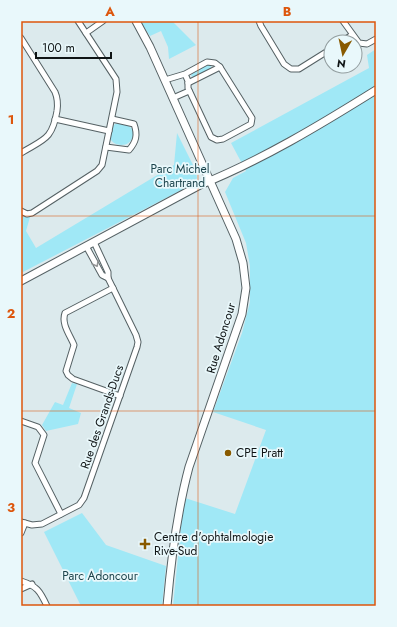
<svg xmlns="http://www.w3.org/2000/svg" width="397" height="627" font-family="Jost,sans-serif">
	<rect width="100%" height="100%" fill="#dceaed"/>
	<g fill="#a0e8f6">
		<polygon points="140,21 172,21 196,45 169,59 168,47 161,31 150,36"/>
		<polygon points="376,49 376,606 173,606 182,517 185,498 235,514 266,430 213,412 242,333 250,302 250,266 246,243 225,192 233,178 246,171 231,143 369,68 367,55"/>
		<polygon points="208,64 211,66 210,69 194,77 191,76 192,74"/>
		<path d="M 115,124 C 121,123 129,124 132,129 C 133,131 133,133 133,135 C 131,153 97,145 115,124 Z"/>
		<polygon points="177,133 196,171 197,178 193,184 21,273 21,222 22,216 30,217 26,231 36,248 174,165"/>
		<polygon points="72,383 77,384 69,408 81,413 78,424 46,431 42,425 55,402 63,405"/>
		<polygon points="82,513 106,545 166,566 162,606 81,606 44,532"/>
	</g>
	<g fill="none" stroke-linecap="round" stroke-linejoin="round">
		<g stroke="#556164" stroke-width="7">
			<g id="street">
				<polyline points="259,21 261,26 284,64 291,69 299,69 331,49"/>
				<polyline points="343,21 359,43 367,44 376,39"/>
				<polyline points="86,33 103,21"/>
				<path d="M 21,38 L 55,92 C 58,99 58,104 57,111 C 52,140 44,139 21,153"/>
				<polyline points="341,42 352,35"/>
				<polyline points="165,80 185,74 207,62 215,63 220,67 252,118 251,124 223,139 217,140 211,137 188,88 188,81 185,74"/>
				<polyline points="188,83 220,67"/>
				<polyline points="173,98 189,91"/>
				<polyline points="55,119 109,131"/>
				<path d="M 106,147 L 129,150 C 136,142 138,135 134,124 L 112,119"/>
				<polyline points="21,211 27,214 32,213 97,171 102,165 117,92 116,79 78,21"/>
				<polyline points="86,246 102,275 108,278"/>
				<path d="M 113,288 L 65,313 C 61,324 70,335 74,345 L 66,371 L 68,375 L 73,379 L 120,396"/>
				<polyline points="21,421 38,427 44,435 35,463 61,514"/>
				<polyline points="21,522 32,525 42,524 79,505 84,498 137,347 138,342 136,335 108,278 108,272 94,242"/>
				<polyline points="21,533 25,523"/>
				<path d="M 21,581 C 37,586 40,591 47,606"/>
				<polyline points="21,589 32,584"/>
			</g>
		</g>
		<g stroke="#556164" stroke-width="9">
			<g id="secondary">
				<path d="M 136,21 L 150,47 L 236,239 L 243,263 L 246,288 L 242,314 L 189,467 C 177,512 171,560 167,606"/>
				<path d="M 21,281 L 200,185 C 262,160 320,125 376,90"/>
			</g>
		</g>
		<use href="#street" stroke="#fff" stroke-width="5"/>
		<use href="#secondary" stroke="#fff" stroke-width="7"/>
	</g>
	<defs><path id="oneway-chevron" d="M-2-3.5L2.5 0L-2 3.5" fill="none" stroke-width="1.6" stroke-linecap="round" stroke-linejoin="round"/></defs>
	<use stroke="#939596" href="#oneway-chevron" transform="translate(96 264) rotate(62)"/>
	<path fill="none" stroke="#dd560c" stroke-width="1" stroke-opacity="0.55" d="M 198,21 L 198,606M 21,216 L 376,216M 21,411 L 376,411"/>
	<g fill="#895a00" stroke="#e9f8fb" stroke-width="1.5">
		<circle cx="228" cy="453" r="4"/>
		<path d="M143 538h4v4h4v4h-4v4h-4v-4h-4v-4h4z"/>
	</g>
	<g text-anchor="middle" stroke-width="3.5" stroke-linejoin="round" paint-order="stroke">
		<g font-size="12" fill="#1c444c" stroke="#e9f8fb">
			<text x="180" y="173">Parc Michel<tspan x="180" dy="14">Chartrand</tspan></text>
			<text x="100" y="580">Parc Adoncour</text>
		</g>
		<g font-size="12" fill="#0f1415" stroke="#e9f8fb">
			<text transform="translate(221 338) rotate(-73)" y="4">Rue Adoncour</text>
			<text transform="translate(102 417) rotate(-71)" y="4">Rue des Grands-Ducs</text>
		</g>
		<g font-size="12" fill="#0f1415" stroke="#e9f8fb" text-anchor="start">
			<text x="236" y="457">CPE Pratt</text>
			<text x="154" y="541">Centre d'ophtalmologie<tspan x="154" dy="14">Rive-Sud</tspan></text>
		</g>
	</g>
	<rect width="397" height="627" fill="none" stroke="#e9f8fb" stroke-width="44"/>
	<g transform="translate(343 54) rotate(189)"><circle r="19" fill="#e9f8fb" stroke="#929d9f"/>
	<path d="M0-3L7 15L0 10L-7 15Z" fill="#895a00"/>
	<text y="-6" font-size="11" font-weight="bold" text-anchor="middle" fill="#0f1415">N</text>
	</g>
	<path d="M36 52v6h75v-6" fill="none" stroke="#0f1415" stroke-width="2"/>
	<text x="42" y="52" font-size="12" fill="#0f1415" stroke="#e9f8fb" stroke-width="3" paint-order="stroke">100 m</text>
	<rect x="22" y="22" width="353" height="583" fill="none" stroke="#dd560c" stroke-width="1.5"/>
	<g font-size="13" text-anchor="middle" font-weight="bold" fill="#dd560c">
		<text x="110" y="16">A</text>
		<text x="287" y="16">B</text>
		<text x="11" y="124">1</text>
		<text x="11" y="318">2</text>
		<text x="11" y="512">3</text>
	</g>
</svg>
